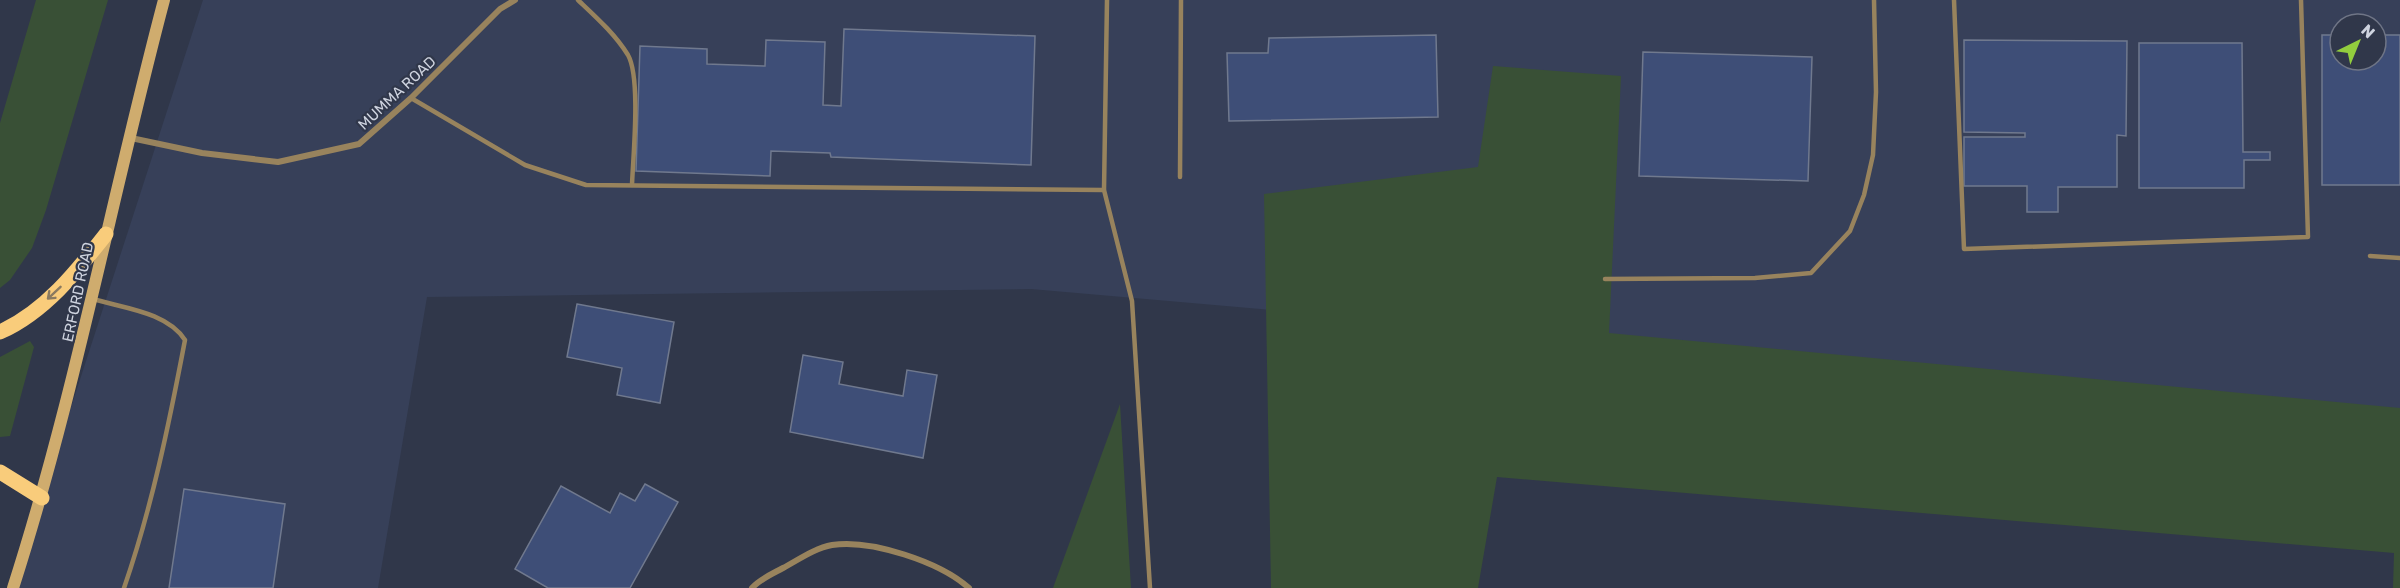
<svg xmlns="http://www.w3.org/2000/svg" width="2400" height="588" font-family="Rubik,sans-serif">
	<rect width="100%" height="100%" fill="#30374a"/>
	<path fill="#374059" fill-rule="evenodd" d="M 203,0 L 2400,0 L 2400,409 L 1031,289 L 427,297 L 378,588 L 19,588 L 40,503 ZM 2340,24 L 2376,24 L 2376,60 L 2340,60 Z"/>
	<g fill="#395036">
		<polygon points="36,0 108,0 46,210 32,248 10,280 0,288 0,123"/>
		<polygon points="1493,66 1621,76 1609,333 2400,408 2400,588 2393,588 2394,553 1497,477 1478,588 1271,588 1264,194 1478,167"/>
		<polygon points="30,341 34,347 10,436 0,437 0,357"/>
		<polygon points="1120,404 1131,588 1053,588"/>
	</g>
	<g fill="#3e4e77" stroke="#70798e" stroke-width="1.5">
		<polygon points="844,29 1035,36 1031,165 831,157 830,153 771,151 770,176 636,171 640,46 707,49 707,64 765,66 766,40 825,42 823,105 841,106"/>
		<polygon points="1436,35 1438,117 1229,121 1227,53 1268,53 1269,38"/>
		<polygon points="2322,35 2340,35 2340,60 2376,60 2376,35 2400,35 2400,185 2322,185"/>
		<polygon points="1964,40 2127,41 2126,136 2117,135 2117,187 2058,187 2058,212 2027,212 2027,186 1964,186 1964,137 2025,137 2025,133 1964,132"/>
		<polygon points="2139,43 2242,43 2243,152 2270,152 2270,160 2244,160 2244,188 2139,188"/>
		<polygon points="1643,52 1812,57 1808,181 1639,176"/>
		<polygon points="577,304 674,322 660,403 617,395 622,368 567,357"/>
		<polygon points="803,355 843,362 839,384 903,396 907,370 937,375 923,458 790,432"/>
		<polygon points="645,484 678,502 630,588 548,588 515,569 561,486 610,513 620,493 635,501"/>
		<polygon points="184,489 285,504 273,588 169,588"/>
	</g>
	<g fill="none" stroke-linecap="round" stroke-linejoin="round">
		<g stroke="#98835d" stroke-width="4.5">
			<path d="M 578,0 C 596,17 615,34 628,55 C 641,78 633,157 632,185"/>
			<polyline points="1107,0 1104,190 1132,301 1150,588"/>
			<polyline points="1954,0 1964,249 2308,237 2301,0"/>
			<polyline points="411,98 525,165 586,185 1104,190"/>
			<polyline points="1180,177 1181,0"/>
			<polyline points="2370,256 2400,258"/>
			<polyline points="1605,279 1755,278 1811,273 1850,231 1864,195 1873,155 1876,92 1874,0"/>
			<path d="M 93,299 C 123,308 167,312 185,340 C 169,424 152,507 124,588"/>
		</g>
		<g stroke="#98835d" stroke-width="6">
			<polyline points="131,138 202,153 278,162 359,144 411,98 500,9 515,0"/>
			<path d="M 752,588 C 760,579 772,574 783,568 C 798,560 815,548 832,545 C 871,539 940,562 969,588"/>
		</g>
		<path stroke="#cfac6e" stroke-width="12" d="M 13,588 C 75,395 112,196 164,0"/>
		<g stroke="#f9cc7b" stroke-width="15">
			<path d="M 0,332 C 45,312 77,271 106,234"/>
			<polyline points="0,472 42,498"/>
		</g>
	</g>
	<defs><path id="oneway-shaft" d="M-6 0H5M1.5-3L5.5 0L1.5 3" fill="none" stroke-width="1.6" stroke-linecap="round" stroke-linejoin="round" transform="scale(1.5)"/></defs>
	<use stroke="#8a7a60" href="#oneway-shaft" transform="translate(54 293) rotate(137)"/>
	<g text-anchor="middle" stroke-width="4.5" stroke-linejoin="round" paint-order="stroke">
		<g font-size="15" fill="#ced3df" stroke="#30374a">
			<text transform="translate(397 93) rotate(-43)" y="5">MUMMA ROAD</text>
			<text transform="translate(78 292) rotate(-78)" y="5">ERFORD ROAD</text>
		</g>
	</g>
	<g transform="translate(2358 42) rotate(43)"><circle r="28" fill="#30374a" stroke="#6f7586" stroke-width="1.5"/>
	<path d="M0-4.5L10 22L0 15L-10 22Z" fill="#92cd3e"/>
	<text y="-9" font-size="16" font-weight="bold" text-anchor="middle" fill="#ced3df">N</text>
	</g>
</svg>
